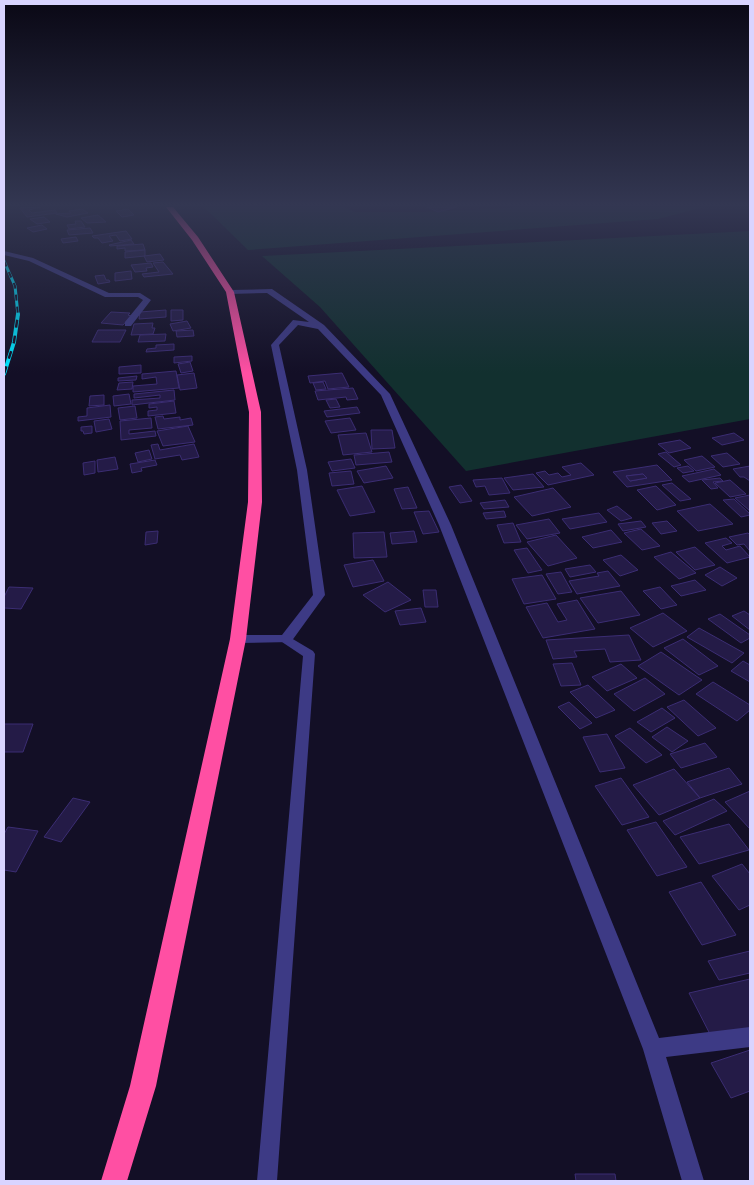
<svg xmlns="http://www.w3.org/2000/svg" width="754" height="1185" font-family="'Nunito Sans',sans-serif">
	<rect width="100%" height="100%" fill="#130f26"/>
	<g fill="#12302f">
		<polygon points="204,207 343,207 355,212 425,212 524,207 704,207 658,219 248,250"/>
		<polygon points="750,231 750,419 466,471 320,307 262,256"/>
	</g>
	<g fill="#241b47" stroke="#3b2d73" fill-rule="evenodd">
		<polygon points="40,207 29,210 32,213 55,210 57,213 27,217 20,208"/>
		<polygon points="427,207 457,207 438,212"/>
		<polygon points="82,209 88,213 67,217 56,214 71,213 69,211"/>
		<polygon points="128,209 134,215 122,217 116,211"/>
		<polygon points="98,215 106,222 87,223 81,218"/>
		<polygon points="44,217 50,222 37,224 30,219"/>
		<polygon points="75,221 81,221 85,227 69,229 67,225 76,224"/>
		<polygon points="42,225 47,229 33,232 27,228"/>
		<polygon points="90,228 93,233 69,235 67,230"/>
		<polygon points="126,231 132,239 120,241 116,235 109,236 113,241 102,243 98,238 94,238 92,236"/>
		<polygon points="76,237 78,241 63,243 61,239"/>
		<polygon points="131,240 134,244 110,246 109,245"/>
		<polygon points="143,244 145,250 125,251 125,248 117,249 117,246"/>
		<polygon points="145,250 145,256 125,258 125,252"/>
		<polygon points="160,254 164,260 147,262 144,256"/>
		<polygon points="163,262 173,274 144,277 142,274 159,272 153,263"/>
		<polygon points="151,263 153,267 146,268 147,271 135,272 131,265"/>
		<polygon points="131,271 132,279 115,281 115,273"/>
		<polygon points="104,275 106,280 109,280 110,282 98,284 95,276"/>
		<polygon points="166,310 166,317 139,319 140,312"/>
		<polygon points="171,310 183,310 183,320 171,321"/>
		<polygon points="111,312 130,313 128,315 131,316 123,325 101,323"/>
		<polygon points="187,321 191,328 173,331 170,324"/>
		<polygon points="153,323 152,328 155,328 153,334 131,335 134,324"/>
		<polygon points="98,330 126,330 120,342 92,342"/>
		<polygon points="193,330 194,336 177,337 176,331"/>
		<polygon points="166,334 165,341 138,342 140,335"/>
		<polygon points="174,344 174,350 146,352 147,349 156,348 156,345"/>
		<polygon points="192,356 192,361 174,363 174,357"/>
		<polygon points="190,362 193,371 181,373 178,364"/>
		<polygon points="141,365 141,373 119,374 119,367"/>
		<polygon points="176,371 179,388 133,392 133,386 157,384 156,377 142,379 142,374"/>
		<polygon points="194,373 197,388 180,390 177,375"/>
		<polygon points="342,373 349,387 328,389 325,381 310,383 308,376"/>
		<polygon points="137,376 136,380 118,381 118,378"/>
		<polygon points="133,382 132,389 117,390 119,383"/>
		<polygon points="323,382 326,389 316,390 313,383"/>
		<polygon points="353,388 358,399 347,400 346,397 318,400 315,391"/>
		<polygon points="174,390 175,400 132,405 132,400 160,398 160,395 134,398 134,394"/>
		<polygon points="129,394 131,404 114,406 113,396"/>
		<polygon points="104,395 104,405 89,406 90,396"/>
		<polygon points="336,399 340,407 330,408 326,400"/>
		<polygon points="174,401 176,413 148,416 148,411 157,410 157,407 149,408 149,404"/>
		<polygon points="110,405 111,417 78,421 78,417 87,416 87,408"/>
		<polygon points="135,406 137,418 120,420 118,408"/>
		<polygon points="357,407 360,413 327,417 324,411"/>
		<polygon points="163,416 164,419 180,417 180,420 191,418 193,425 158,429 155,417"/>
		<polygon points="151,418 152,428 129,430 129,434 155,431 156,436 121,440 120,421"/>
		<polygon points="350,418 356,430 331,433 325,421"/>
		<polygon points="109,419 112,429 96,432 94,421"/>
		<polygon points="92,426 92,433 84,434 83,431 81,431 81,427"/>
		<polygon points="188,426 195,442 163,446 157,431"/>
		<polygon points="371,430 392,430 395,448 372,449"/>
		<polygon points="366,433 372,452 343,455 338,435"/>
		<polygon points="734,433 744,440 722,445 712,438"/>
		<polygon points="680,440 691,448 669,453 658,444"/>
		<polygon points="158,444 160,450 194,444 199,457 182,460 180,455 155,459 151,445"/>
		<polygon points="149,450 152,459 138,462 135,453"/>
		<polygon points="389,452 392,462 356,465 354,455"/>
		<polygon points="666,452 681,465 674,467 658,454"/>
		<polygon points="727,453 740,464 723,467 711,456"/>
		<polygon points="702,456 715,467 696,471 684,460"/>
		<polygon points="115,457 118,469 98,472 97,460"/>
		<polygon points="351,459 355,468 332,471 328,462"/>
		<polygon points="155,460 157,465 141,468 142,471 132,473 130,464"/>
		<polygon points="95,461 95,473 84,475 83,463"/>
		<polygon points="581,463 594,475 548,485 536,473 545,471 549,475 558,473 562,477 571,475 562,467"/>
		<path d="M 657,465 L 672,480 L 627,487 L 613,472 ZM 643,474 L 647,478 L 630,481 L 626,476 Z"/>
		<polygon points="386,466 393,478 364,483 357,471"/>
		<polygon points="688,466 694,471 683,473 677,468"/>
		<polygon points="750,466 750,481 744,477 740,477 733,469"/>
		<polygon points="714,469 721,475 689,482 682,476"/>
		<polygon points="351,471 354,484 332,486 329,473"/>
		<polygon points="533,474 544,487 513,490 504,478"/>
		<polygon points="643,474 647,478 630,481 626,476"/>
		<polygon points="502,478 510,493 489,495 485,486 476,487 473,480"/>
		<polygon points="720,478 723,481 713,482 718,488 711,489 702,480"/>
		<polygon points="730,480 746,494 730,497 715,483"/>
		<polygon points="672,483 691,499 680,501 662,485"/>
		<polygon points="461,485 472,501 460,503 449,487"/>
		<polygon points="362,486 375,512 350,516 337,490"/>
		<polygon points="656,486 676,505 657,510 637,490"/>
		<polygon points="408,487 417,508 402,509 394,489"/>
		<polygon points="553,488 571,507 532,516 514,497"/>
		<polygon points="750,495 750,511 735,498"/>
		<polygon points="734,499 750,514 750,515 741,517 723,500"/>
		<polygon points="505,500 509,507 484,509 480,503"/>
		<polygon points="710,504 733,524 698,531 677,511"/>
		<polygon points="617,506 632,518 621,521 607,510"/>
		<polygon points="429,511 439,532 423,534 414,512"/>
		<polygon points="504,511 506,517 486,519 483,513"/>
		<polygon points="599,513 607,522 570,529 562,519"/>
		<polygon points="549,519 560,533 527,539 516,525"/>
		<polygon points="641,521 646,527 623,531 618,524"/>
		<polygon points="667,521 677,531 661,534 652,523"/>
		<polygon points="513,523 521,542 504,543 497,525"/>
		<polygon points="641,529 660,546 642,550 624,533"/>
		<polygon points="611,530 622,542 593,548 582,537"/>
		<polygon points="158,531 157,543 145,545 146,532"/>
		<polygon points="414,531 417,542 392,544 390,533"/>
		<polygon points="384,532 387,557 354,558 353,533"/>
		<polygon points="748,533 750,535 750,551 744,544 737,545 729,537"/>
		<polygon points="556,535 577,558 548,566 527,542"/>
		<polygon points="726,538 732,543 722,546 726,550 740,546 750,557 727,563 705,543"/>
		<polygon points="695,547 715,565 695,570 676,552"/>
		<polygon points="527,548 542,570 528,573 514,550"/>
		<polygon points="671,552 696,573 679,579 654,557"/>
		<polygon points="621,555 638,570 620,576 603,560"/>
		<polygon points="373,560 384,581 353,587 344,565"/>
		<polygon points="590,565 596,572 570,577 565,569"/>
		<polygon points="720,567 737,578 722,586 705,575"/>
		<polygon points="608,571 620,586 577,594 569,581 599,576 597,573"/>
		<polygon points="561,572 572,592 558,594 546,574"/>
		<polygon points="542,575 556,599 524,604 512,579"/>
		<polygon points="695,580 706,590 681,596 671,586"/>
		<polygon points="388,582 411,600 385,612 363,595"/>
		<polygon points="9,587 33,588 21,609 4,608 4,597"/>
		<polygon points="660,587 677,605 661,609 643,591"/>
		<polygon points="423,590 436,590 438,607 425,607"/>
		<polygon points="621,591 640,615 598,623 580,598"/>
		<polygon points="577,600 595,629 543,638 526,607 547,603 558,622 567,620 557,604"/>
		<polygon points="421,608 426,622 400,625 395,611"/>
		<polygon points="744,611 750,615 750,630 732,616"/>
		<polygon points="663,613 687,631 653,647 630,628"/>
		<polygon points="720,614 750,635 750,638 741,643 708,619"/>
		<polygon points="699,628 744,653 732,663 687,637"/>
		<polygon points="629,635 641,660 610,662 605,649 574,651 577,657 553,659 546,640"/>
		<polygon points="683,639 718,666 699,675 664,648"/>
		<polygon points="661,652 702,680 679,695 638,666"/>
		<polygon points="743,661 750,665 750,682 731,671"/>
		<polygon points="572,663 581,685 561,686 553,664"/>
		<polygon points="621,664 637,678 607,691 592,677"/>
		<polygon points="645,678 665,694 634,711 614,694"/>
		<polygon points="713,682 750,705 750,710 737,721 696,694"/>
		<polygon points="588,685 615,710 596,718 570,692"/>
		<polygon points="684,700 716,728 698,736 667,707"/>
		<polygon points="569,702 592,723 580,729 558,707"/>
		<polygon points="662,708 675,718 651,732 637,722"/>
		<polygon points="4,724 33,724 23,752 4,752"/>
		<polygon points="667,727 688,741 672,752 652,737"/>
		<polygon points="630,728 662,755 646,763 615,736"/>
		<polygon points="607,734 625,768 600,772 583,737"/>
		<polygon points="705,743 717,757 681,768 670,754"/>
		<polygon points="729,768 742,784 700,798 687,782"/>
		<polygon points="674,769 700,798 659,815 633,785"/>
		<polygon points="621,778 649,817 622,825 595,786"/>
		<polygon points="750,791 750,829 725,802"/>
		<polygon points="73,798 90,802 61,842 44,837"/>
		<polygon points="714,799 727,811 675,835 663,821"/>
		<polygon points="656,822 687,867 657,876 627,830"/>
		<polygon points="729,824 749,850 699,864 680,837"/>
		<polygon points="8,827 38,831 16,872 4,870 4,834"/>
		<polygon points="742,864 750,874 750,905 739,910 712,876"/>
		<polygon points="701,882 736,935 702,945 669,892"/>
		<polygon points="750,951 750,973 719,980 708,961"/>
		<polygon points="750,979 750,1031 713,1040 689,993"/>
		<polygon points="750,1050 750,1091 731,1098 711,1063"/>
		<polygon points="575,1174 615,1174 616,1181 576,1181"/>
	</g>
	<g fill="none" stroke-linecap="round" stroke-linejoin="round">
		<polygon fill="#3d3a85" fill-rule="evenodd" points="286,635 313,651 315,654 277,1181 257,1181 303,656 282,642 280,639"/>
		<g fill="#3d3a85" fill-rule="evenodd">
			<polygon points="4,251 33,258 109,293 140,293 151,300 131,326 125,326 125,322 143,300 138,297 105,297 29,261 4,255"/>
			<polygon points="272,289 324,325 390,394 451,525 659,1038 750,1027 750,1047 666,1057 704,1181 682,1181 643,1049 439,525 381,395 318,329 298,325 279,345 307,470 325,595 291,642 238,643 233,642 231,639 233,636 238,635 282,635 313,595 297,470 271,345 293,320 309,322 267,293 230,294 226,292 230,290"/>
		</g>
		<polygon fill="#ff4fa3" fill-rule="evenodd" points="166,207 173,207 198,237 234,292 261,412 262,502 246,639 156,1086 127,1181 101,1181 130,1086 230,639 248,502 249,412 226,292 192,240"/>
		<g stroke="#00e5ff" stroke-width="3">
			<polyline id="rail-far1" points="4,261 15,286 18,315"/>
		</g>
		<g stroke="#00e5ff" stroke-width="4">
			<polyline id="rail" points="4,374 14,342 18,314"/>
		</g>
		<use href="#rail-far1" stroke="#130f26" stroke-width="2" stroke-dasharray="6" stroke-linecap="butt"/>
		<use href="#rail" stroke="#130f26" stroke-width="2.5" stroke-dasharray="8" stroke-linecap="butt"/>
	</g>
	<linearGradient id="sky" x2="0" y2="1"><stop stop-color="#0a0815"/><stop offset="0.55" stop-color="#333752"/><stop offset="1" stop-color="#333752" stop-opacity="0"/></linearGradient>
	<rect width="754" height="373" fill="url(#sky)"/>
	<rect width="754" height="1185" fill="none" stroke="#d9d4ff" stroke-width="10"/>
</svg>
